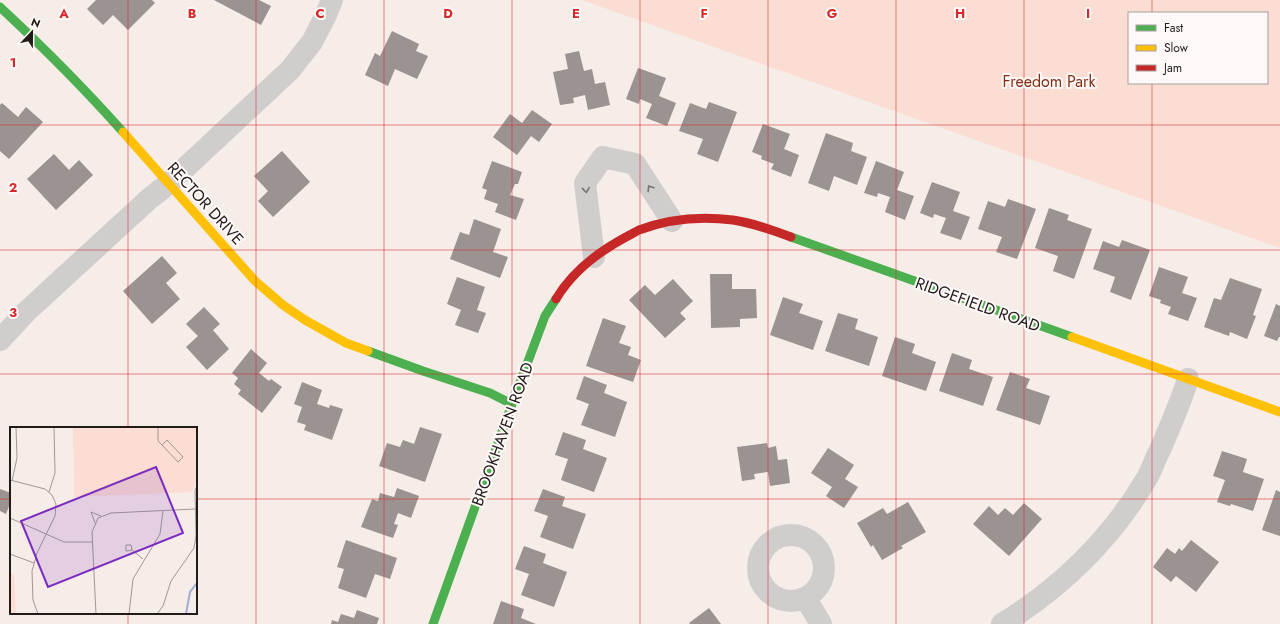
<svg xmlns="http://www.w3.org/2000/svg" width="1280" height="624" font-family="Jost,sans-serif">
	<rect width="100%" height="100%" fill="#f6ece8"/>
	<path fill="#fbddd3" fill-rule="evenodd" d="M 582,0 L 1280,0 L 1280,248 ZM 1129,13 L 1267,13 L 1267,83 L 1129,83 Z"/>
	<g fill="#9b9391">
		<polygon points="96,0 152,0 155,3 128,30 113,15 103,25 87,9"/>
		<polygon points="214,0 259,0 271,6 261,25"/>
		<polygon points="392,31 419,44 416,51 428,56 417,79 395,69 388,86 365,75 375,53 380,56"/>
		<polygon points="579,51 584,71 592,69 595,84 605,82 610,105 588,110 585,95 573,98 574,103 560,105 553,72 568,69 565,54"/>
		<polygon points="638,68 666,78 659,96 676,103 667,126 646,118 652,104 640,99 639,104 626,99"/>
		<polygon points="709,102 737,112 718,162 697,154 703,139 679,131 690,103 706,109"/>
		<polygon points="2,103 18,117 26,107 43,122 9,159 0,151 0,105"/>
		<polygon points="532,110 552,124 539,142 531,136 517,155 493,137 510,114 522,123"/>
		<polygon points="763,124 790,134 784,149 799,155 791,177 771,169 774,164 761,159 762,156 752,152"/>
		<polygon points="826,133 853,143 851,151 867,157 857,185 834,176 829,191 808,183"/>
		<polygon points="282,151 310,182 273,217 258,201 268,191 254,176"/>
		<polygon points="54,154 69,170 79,160 93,175 56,210 27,179"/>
		<polygon points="492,161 522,172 518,184 515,184 510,195 524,199 516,220 495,212 498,204 484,199 487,190 482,188"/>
		<polygon points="876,161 904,172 897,190 914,196 905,220 885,212 890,197 878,193 877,197 864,193"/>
		<polygon points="932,182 960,192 953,211 970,217 961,240 940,233 946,218 934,214 933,218 920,213"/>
		<polygon points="1008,199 1036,209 1017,259 996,252 1002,237 978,229 988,201 1005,207"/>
		<polygon points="1049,208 1069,215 1067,220 1092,229 1074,279 1053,271 1058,256 1035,248"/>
		<polygon points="474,219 501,229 493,252 508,257 500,278 450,259 460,232 469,235"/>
		<polygon points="1122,240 1150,250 1131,300 1110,292 1115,277 1093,269 1103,241 1119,247"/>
		<polygon points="162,256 177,273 166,283 180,299 152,324 123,291"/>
		<polygon points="1159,267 1188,277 1182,293 1197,298 1188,321 1168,314 1171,307 1160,303 1161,300 1149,296"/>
		<polygon points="710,274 732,274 732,289 756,289 757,318 740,319 740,327 711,328"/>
		<polygon points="457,277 485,287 477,310 486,313 478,333 455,325 461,310 447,304"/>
		<polygon points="1230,278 1262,289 1253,315 1256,316 1247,339 1230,332 1229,336 1204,327 1214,298 1221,300"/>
		<polygon points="673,279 693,301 680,313 686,319 665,338 629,300 645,285 655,295"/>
		<polygon points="783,297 803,304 799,313 823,321 813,350 770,335"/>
		<polygon points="1276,304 1280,306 1280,337 1279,337 1277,341 1264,336"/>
		<polygon points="204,307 220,324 213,330 229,349 207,370 186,347 198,336 186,324"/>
		<polygon points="838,313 858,319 855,329 878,337 869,366 825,351"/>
		<polygon points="603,318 626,326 619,343 631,347 628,355 641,360 633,382 586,366"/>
		<polygon points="895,337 915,344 912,353 936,362 926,391 882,376"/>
		<polygon points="251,349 267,363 259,373 269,381 271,379 282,387 262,413 238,394 241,390 234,384 238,378 232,373"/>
		<polygon points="952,353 972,360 969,369 993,377 983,406 939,391"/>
		<polygon points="1010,372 1030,379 1026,388 1050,396 1040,425 996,410"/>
		<polygon points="584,376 607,385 604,393 627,402 615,437 581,425 589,404 576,399"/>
		<polygon points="302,382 322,390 317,404 329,408 330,405 343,409 332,440 304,430 306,425 297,422 302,407 294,404"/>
		<polygon points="420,427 442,434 425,482 379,466 387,443 400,447 403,440 414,444"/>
		<polygon points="563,432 586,440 583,449 607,458 594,492 561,480 568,459 555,455"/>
		<polygon points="767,443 768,448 776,446 778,460 787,459 790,483 770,486 768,472 754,474 755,479 742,481 737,447"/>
		<polygon points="828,448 854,465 845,479 858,487 844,508 826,496 832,487 811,473"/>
		<polygon points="1222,451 1247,459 1243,472 1264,479 1253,511 1231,504 1230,506 1217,502 1225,480 1213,476"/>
		<polygon points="397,488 419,496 411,518 398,513 394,524 398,525 393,538 361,527 372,499 378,501 380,493 394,497"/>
		<polygon points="0,489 11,493 11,501 6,514 0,511"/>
		<polygon points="543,489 565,497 562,506 586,514 573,549 540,537 548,516 534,511"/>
		<polygon points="1276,490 1280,492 1280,536 1262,530"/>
		<polygon points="908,502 926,532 901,546 903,548 882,560 873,545 871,547 857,523 883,508 887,514"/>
		<polygon points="1024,503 1042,519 1009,556 973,524 989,506 998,515 1005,508 1013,515"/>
		<polygon points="346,540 397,558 390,579 375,574 366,598 338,588 344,569 337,567"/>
		<polygon points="1191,540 1219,562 1196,592 1176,576 1171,582 1153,567 1167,548 1175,554 1179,548 1182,551"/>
		<polygon points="524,546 546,554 543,563 567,572 554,607 521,595 529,574 515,569"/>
		<polygon points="501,601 524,609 521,618 536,624 493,624"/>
		<polygon points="709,608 721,624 690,624 689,623"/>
		<polygon points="357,610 379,618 377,624 331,624 332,620 338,622 341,614 354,618"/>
	</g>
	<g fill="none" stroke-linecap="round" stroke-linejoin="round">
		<g stroke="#d0cdcd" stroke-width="22">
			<polyline points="594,257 585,183 603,157 635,164 672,221"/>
			<polyline points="0,340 26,312 149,199 168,184 290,70 312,42 325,17 332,0"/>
			<circle cx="791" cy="568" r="33"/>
			<polyline points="806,599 821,624"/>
			<path d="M 1002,624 C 1061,588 1112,538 1147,478 C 1152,469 1155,459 1160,450 C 1170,427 1180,404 1188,379"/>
		</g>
		<g stroke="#4caf50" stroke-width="9">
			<path d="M 0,7 C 43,47 84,88 123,132"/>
			<polyline points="791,237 1072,337"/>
			<polyline points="368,351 423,371 490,393 512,404"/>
			<polyline points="433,624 512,404 545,316 556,299"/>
		</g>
		<g stroke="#ffc107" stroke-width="9">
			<polyline points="123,132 255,281 283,305 305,320 346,343 368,351"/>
			<polyline points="1072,337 1280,412"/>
		</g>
		<path stroke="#c62828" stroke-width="9" d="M 556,299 C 572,272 598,252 626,237 C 630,235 635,232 639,230 C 668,219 702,216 733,220 C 753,223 772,230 791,237"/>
	</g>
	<defs><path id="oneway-chevron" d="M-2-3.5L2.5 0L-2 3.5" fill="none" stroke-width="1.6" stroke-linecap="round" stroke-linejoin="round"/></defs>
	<g stroke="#797473">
		<use href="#oneway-chevron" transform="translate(650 188) rotate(-123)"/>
		<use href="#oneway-chevron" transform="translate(586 190) rotate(84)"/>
	</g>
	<path fill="none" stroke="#d62828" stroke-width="1" stroke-opacity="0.55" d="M 128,0 L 128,428M 256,0 L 256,624M 384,0 L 384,624M 512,0 L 512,624M 640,0 L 640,624M 768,0 L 768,624M 896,0 L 896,624M 1024,0 L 1024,624M 1152,0 L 1152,13M 1152,83 L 1152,624M 0,125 L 1280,125M 0,250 L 1280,250M 0,374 L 1280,374M 0,499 L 11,499M 196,499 L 1280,499M 128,613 L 128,624"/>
	<g text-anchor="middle" stroke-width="4" stroke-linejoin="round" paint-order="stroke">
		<g font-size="16" fill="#842f15" stroke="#fef9f8">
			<text x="1049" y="87">Freedom Park</text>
		</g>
		<g font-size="16" fill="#221b19" stroke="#fef9f8">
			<text transform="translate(206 203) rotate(48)" y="6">RECTOR DRIVE</text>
			<text transform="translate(978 304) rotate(20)" y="6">RIDGEFIELD ROAD</text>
			<text transform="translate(502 434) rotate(-70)" y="6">BROOKHAVEN ROAD</text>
		</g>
	</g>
	<g transform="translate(10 427)">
		<rect width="187" height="187" fill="#f6ece8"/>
		<path d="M 63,0 L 187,0 L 187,52 L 182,65 L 64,70 ZM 0,146 L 4,147 L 6,187 L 0,187 Z" fill="#fbddd3"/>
		<path fill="none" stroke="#9eadd5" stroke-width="2" d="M 176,187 L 180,165 L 187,156"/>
		<path fill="none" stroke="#a19895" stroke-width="1" d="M 148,0 L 148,14 L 152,18 L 168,35 L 173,30 L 157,13 L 152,18M 0,53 L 35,62 L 42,68 L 46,77 L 45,89 L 27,126 L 22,144 L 23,173 L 28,187M 2,54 L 7,31 L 6,0M 39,65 L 45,46 L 44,0M 0,91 L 54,115 L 82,115M 85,96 L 81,85 L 91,89M 122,123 L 121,118 L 116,118 L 116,124 L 122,123 L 133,132M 0,127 L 24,136M 86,187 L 82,105 L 88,91 L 101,86 L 185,82M 119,187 L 123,152 L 150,107 L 153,84M 147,187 L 153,179 L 161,154 L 184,121 L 186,109 L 185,63 L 187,59"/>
		<path fill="#7b2cbf" fill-opacity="0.15" stroke="#7b2cbf" stroke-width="2" d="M 146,40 L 173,106 L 38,160 L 11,94 Z"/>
		<rect width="187" height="187" fill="none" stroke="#221b19" stroke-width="2"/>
	</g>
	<g font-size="13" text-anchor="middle" font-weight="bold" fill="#d62828" stroke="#fef9f8" stroke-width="4" stroke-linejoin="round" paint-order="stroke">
		<text x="64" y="18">A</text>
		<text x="192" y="18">B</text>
		<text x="320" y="18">C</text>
		<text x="448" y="18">D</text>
		<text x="576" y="18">E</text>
		<text x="704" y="18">F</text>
		<text x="832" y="18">G</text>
		<text x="960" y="18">H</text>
		<text x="1088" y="18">I</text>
		<text x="13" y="67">1</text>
		<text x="13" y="192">2</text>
		<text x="13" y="317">3</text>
	</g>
	<rect x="1128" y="12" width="140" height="72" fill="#fef9f8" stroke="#a6a09f"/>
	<rect x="1136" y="25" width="20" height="6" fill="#4caf50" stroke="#a6a09f"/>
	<text x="1164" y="32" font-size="12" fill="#221b19">Fast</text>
	<rect x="1136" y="45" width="20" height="6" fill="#ffc107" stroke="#a6a09f"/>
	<text x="1164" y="52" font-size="12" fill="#221b19">Slow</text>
	<rect x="1136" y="65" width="20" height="6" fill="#c62828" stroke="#a6a09f"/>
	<text x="1164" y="72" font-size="12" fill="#221b19">Jam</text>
	<g transform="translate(32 32) rotate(22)" stroke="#fef9f8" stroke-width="3" paint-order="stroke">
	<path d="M0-3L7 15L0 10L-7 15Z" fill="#221b19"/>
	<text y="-6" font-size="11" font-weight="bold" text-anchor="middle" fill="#221b19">N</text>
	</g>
</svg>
